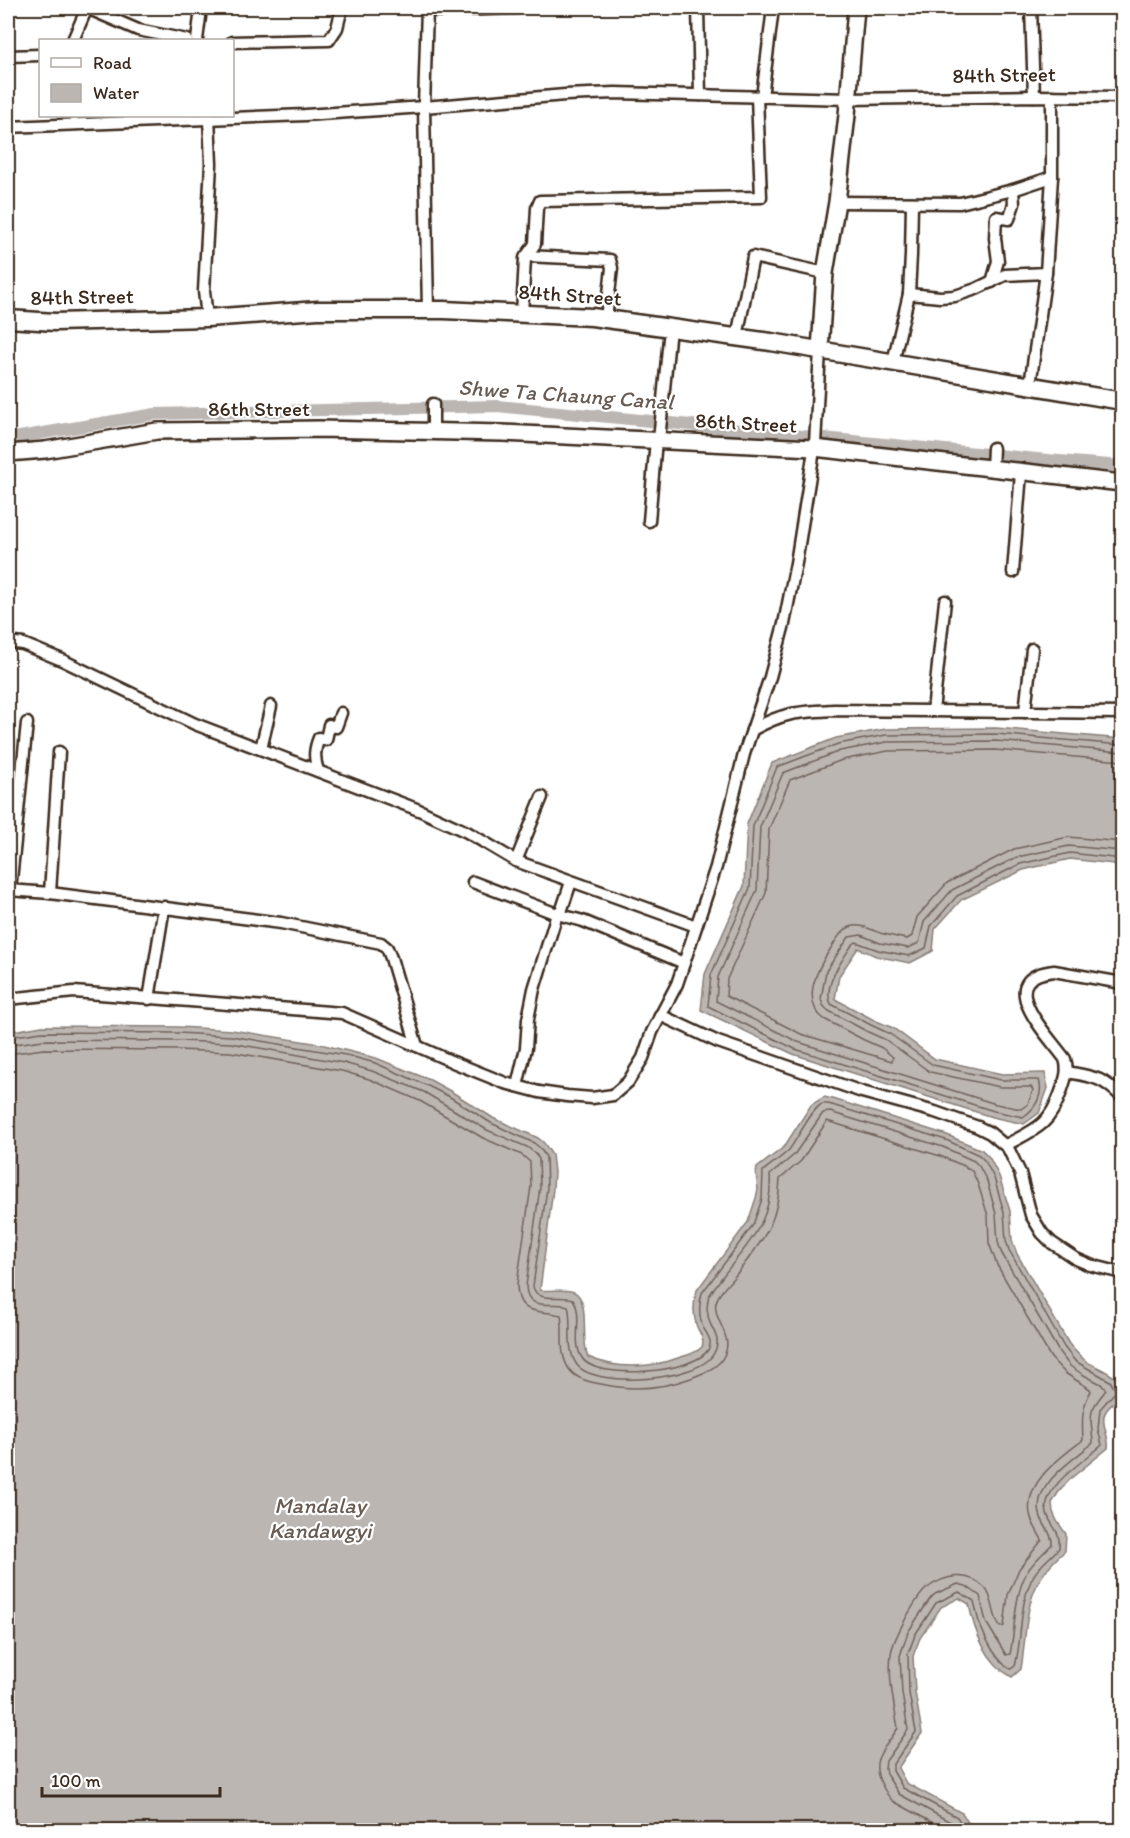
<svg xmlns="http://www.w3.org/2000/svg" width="1130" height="1838" font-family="Itim,sans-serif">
	<rect width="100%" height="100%" fill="#fff"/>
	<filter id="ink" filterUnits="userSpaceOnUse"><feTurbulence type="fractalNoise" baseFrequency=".0167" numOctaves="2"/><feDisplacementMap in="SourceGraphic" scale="12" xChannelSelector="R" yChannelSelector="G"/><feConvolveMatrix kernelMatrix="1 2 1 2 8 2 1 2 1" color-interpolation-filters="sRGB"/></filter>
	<g filter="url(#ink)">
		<g fill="#bcb6b3" stroke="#887e77" stroke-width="1.5">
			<polygon points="996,728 1122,739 1122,865 1070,859 1023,870 961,900 935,929 933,951 910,963 876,956 858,948 839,976 835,999 874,1020 893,1028 935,1059 1002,1074 1045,1073 1048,1088 1039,1113 1024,1124 992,1117 793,1054 701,1010 705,974 744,886 747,824 772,763 836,738 886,729"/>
			<path d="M 42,1026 L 178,1027 L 232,1030 L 320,1044 L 376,1058 L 430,1080 L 452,1092 L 493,1118 L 538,1138 L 544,1143 L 552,1155 L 554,1172 L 553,1189 L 540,1290 C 550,1292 564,1288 574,1292 C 591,1299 580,1342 588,1357 C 617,1370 652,1368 681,1357 C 689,1355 696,1353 702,1347 C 705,1337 699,1334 696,1324 C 693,1313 693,1302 697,1290 L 748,1222 L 756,1198 L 758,1189 L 756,1174 L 757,1168 L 784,1147 L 811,1105 L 824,1097 L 833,1099 L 947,1135 L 982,1150 L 989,1157 L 999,1176 L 1010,1211 L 1012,1240 L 1017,1254 L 1069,1344 C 1075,1351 1079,1356 1086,1361 C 1096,1368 1127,1377 1121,1394 C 1118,1403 1106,1405 1104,1416 C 1102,1428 1110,1438 1108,1448 L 1070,1479 L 1058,1493 L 1052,1503 L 1053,1512 L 1057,1521 L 1066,1534 L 1065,1551 C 1022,1587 1029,1619 1021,1669 L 1012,1677 C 986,1663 974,1631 969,1604 L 959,1598 L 941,1607 L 920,1638 L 913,1656 L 915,1692 L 922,1733 L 898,1768 L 906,1783 L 962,1813 L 973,1830 L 8,1830 L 8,1032 Z"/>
		</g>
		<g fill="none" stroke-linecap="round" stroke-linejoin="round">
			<g stroke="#6f625a" stroke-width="1.5">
				<path d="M 1122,745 L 996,734 L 886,735 L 838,744 L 777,767 L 753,826 L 750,888 L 711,975 L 708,1006 L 795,1049 L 994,1111 L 1023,1117 C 1035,1109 1044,1095 1039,1080 L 1001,1080 L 933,1065 L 890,1034 L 871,1025 L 831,1004 C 822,986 843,959 852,945 L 856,942 L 878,950 L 909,956 L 926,948 L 931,926 L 957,896 L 1020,864 L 1070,853 L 1122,859"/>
				<polyline points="1122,752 996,741 887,742 840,751 783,773 760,827 757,890 718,977 716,1001 798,1042 996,1104 1021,1109 1028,1104 1033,1090 1031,1087 1000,1087 930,1072 886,1040 868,1032 827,1010 823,1005 821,999 826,971 849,937 861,935 880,943 908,948 919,943 924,922 952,890 1017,857 1069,846 1122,851"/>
				<path d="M 1122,761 L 995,750 L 888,751 L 842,760 L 790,780 L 769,829 L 766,893 L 727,979 L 726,996 L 801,1034 L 892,1061 L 893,1057 L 882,1048 L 864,1040 L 824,1019 C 800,1001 818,967 831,948 C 837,939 842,928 854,926 C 865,924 874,932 884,934 C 892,936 900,938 907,939 L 912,936 L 917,917 L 947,883 L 1014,849 L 1069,837 L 1122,842"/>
				<path d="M 8,1037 L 42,1032 L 178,1033 L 231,1036 L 346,1055 L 375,1063 L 428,1086 L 450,1097 L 491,1123 L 534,1143 L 540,1148 L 546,1157 L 547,1188 L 533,1286 C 536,1304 561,1294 573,1299 C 584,1317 571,1341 582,1358 C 596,1381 694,1373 708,1350 C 714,1340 706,1334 702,1325 C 699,1315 699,1303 702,1293 L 753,1225 L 762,1199 L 763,1171 C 771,1164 781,1158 789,1150 C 797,1140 812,1108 822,1104 C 826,1103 828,1104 832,1105 L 946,1140 L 979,1155 L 985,1161 L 994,1178 L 1004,1212 L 1006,1241 L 1009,1250 L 1064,1347 L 1075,1361 L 1110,1381 L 1116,1391 L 1100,1409 L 1098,1429 L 1102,1445 C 1086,1460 1040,1487 1047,1513 C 1051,1528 1061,1529 1059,1548 C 1051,1557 1041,1564 1034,1575 C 1018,1603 1023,1636 1015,1666 L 1011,1669 C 998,1664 985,1638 980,1625 C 977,1617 976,1608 974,1601 L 959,1592 L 936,1603 L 915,1635 L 908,1654 L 909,1693 L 916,1732 L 893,1764 L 893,1771 L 903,1788 L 957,1817 L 966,1830"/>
				<path d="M 8,1045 L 43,1040 L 178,1041 L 231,1043 L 344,1063 L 372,1071 L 424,1092 L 487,1130 L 527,1147 L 535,1153 L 539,1159 L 540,1187 L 526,1286 C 527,1313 552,1301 568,1306 C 573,1324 565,1349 577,1365 C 596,1389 700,1381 714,1353 C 721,1341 715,1334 710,1323 C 707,1315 706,1304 709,1296 C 735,1253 774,1231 770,1175 L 794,1155 L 823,1113 L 830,1112 L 943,1147 L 974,1161 L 979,1166 L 987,1181 L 996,1214 L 998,1242 L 1001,1252 L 1059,1352 L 1070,1366 L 1082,1374 L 1101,1384 L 1106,1390 C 1086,1414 1091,1414 1093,1443 C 1074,1459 1032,1485 1040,1514 C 1042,1525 1053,1533 1052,1544 C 1044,1553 1034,1561 1027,1572 C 1013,1598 1016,1627 1010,1654 L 1006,1655 L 986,1622 L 980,1596 L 966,1586 L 958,1584 L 935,1594 L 930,1599 L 908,1632 L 900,1656 L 902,1693 L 908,1730 L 886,1761 L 885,1768 L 886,1774 L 899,1794 L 952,1823 L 957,1830"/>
				<path d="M 8,1054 L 43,1049 L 177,1050 L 230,1052 L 342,1071 L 369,1079 L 420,1101 L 483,1138 L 522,1155 L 530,1162 L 531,1186 L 517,1284 C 517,1318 540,1309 561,1315 C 564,1333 558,1352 569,1369 C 576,1379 589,1382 601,1384 C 632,1391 661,1389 691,1378 C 701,1374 711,1371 719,1363 C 740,1339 712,1323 716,1302 C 718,1293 729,1283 735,1276 C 762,1241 778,1225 780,1179 L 801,1161 L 827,1121 L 940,1156 L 964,1166 L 972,1171 L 978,1184 L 988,1216 L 989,1243 L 997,1265 L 1051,1358 L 1065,1373 L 1090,1389 L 1091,1391 C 1081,1408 1082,1421 1083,1440 C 1061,1457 1024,1482 1030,1514 C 1032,1524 1038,1532 1042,1540 L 1019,1569 L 1008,1595 L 1004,1626 L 1000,1627 C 992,1615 994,1598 985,1588 C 968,1570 944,1575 926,1589 C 915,1599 893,1639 891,1654 C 888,1678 894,1705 898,1728 C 885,1749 868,1759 882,1785 C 885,1791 888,1797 893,1801 L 946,1830"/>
			</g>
			<polyline stroke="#bcb6b3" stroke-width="12" points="8,439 155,414 497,406 1047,460 1122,466"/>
			<g stroke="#3b2a1e" stroke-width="15">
				<g id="street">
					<polyline points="87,8 138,30 187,40"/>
					<polyline points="427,8 424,107 428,310"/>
					<polyline points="698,8 700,95"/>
					<polyline points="1031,8 1034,96"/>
					<polyline points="427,11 517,8"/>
					<polyline points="73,40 87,8"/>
					<polyline points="197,40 200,17 200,8"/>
					<polyline points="232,42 329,40 337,28 342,8"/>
					<polyline points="8,56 40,55"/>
					<polyline points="762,97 773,8"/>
					<polyline points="8,127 305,115 424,107 565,95 615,93 849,99 1034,96 1122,97"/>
					<polyline points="837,202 960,203 1013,190 1052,177"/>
					<polyline points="526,256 610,260 612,268 606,319"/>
					<polyline points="992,282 998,261 995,238 996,217 1009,219 1014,204 1013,190"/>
					<polyline points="909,294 940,297 955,296 976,289 1005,275 1046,273 1052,177 1052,96"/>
					<polyline points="522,314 525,258 535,244 537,208 540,201 761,197 757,97"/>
					<polyline points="207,318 204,291 211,164 209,116"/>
					<polyline points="737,337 753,257 825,273"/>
					<polyline points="893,362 909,294 911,255 912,203"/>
					<polyline points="1030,385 1046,273"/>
					<polyline points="433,404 433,432"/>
					<polyline points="659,440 670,328"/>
					<polyline points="992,469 993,448"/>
					<polyline points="649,521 656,440"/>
					<polyline points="1013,572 1021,473"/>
					<polyline points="8,642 23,644 62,660 195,724 419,810 467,832 516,861 696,926"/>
					<polyline points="933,711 945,601"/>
					<polyline points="1025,712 1032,649"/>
					<path d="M 752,730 C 784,712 798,712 834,710 L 1122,713"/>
					<polyline points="261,749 271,706"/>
					<path d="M 318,771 C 314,759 314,750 319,738 L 326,740 L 329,725 L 336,727 L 341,713"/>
					<polyline points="516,861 542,797"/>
					<polyline points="473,882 557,914 583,921 684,963"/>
					<polyline points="8,890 50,893 281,923 381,943 387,948 391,958 417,1046"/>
					<polyline points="10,890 27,723"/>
					<polyline points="50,893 59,752"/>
					<polyline points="8,999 74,992 342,1013 453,1062 505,1083 539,1092 567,1096 592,1098 613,1095 628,1082 643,1058 652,1032 677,984 716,867 744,754 770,677 784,624 796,563 815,444 820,350"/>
					<polyline points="149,999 164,907"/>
					<polyline points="660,1015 718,1042 862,1092 935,1112 978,1127 990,1133 1008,1148 1020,1173 1031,1215 1042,1233 1052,1243 1076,1259 1090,1265 1122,1273"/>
					<path d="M 1067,1072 C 1094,1077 1102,1077 1122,1097"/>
					<polyline points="517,1086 526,1048 528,1019 534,989 557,914 562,909 571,882"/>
					<path d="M 1006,1145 C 1036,1129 1049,1126 1061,1092 C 1065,1080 1069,1071 1065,1059 C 1048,1035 990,978 1054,971 L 1122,983"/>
				</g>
			</g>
			<g stroke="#3b2a1e" stroke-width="20">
				<g id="secondary">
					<polyline points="820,350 825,273 837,202 847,115 856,8"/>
					<polyline points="8,453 45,450 157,431 319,429 503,433 814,448 1122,483"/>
				</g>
			</g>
			<g stroke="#3b2a1e" stroke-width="21">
				<polyline id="primary" points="8,319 55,322 207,318 318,310 444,310 592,317 771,342 1122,401"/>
			</g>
			<use href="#street" stroke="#fff" stroke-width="10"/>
			<use href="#secondary" stroke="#fff" stroke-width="15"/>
			<use href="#primary" stroke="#fff" stroke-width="16"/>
		</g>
	</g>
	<g text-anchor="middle" stroke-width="4.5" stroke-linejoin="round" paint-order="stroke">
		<g font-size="21" fill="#3b2a1e" stroke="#fff">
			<text transform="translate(1004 75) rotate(-1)" y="7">84th Street</text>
			<text transform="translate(570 295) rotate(4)" y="7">84th Street</text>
			<text transform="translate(82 297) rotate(-1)" y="7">84th Street</text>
			<text x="259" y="416">86th Street</text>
			<text transform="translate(746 423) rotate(3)" y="7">86th Street</text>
		</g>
		<g font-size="22" font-style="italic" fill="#685b52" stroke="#fff">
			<text transform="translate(566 394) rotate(4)" y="8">Shwe Ta Chaung Canal</text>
			<text x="320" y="1513">Mandalay<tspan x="320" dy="25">Kandawgyi</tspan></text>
		</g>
	</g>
	<rect width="1130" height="1838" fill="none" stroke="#fff" stroke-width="30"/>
	<rect x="15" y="15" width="1100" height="1808" fill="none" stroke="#3b2a1e" stroke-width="2" filter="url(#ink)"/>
	<rect x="39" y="39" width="195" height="78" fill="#ffffff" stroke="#b1aaa5" stroke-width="1.5"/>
	<rect x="51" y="58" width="30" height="9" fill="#ffffff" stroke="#b1aaa5" stroke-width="1.5"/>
	<text x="93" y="69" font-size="18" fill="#3b2a1e">Road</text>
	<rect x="51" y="84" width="30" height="18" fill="#bcb6b3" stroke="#b1aaa5" stroke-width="1.5"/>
	<text x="93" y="99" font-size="18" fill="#3b2a1e">Water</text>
	<path d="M42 1787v9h178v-9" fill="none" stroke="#3b2a1e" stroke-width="3"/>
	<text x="51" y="1787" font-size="18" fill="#3b2a1e" stroke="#ffffff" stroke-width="4.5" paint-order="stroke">100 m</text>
</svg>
